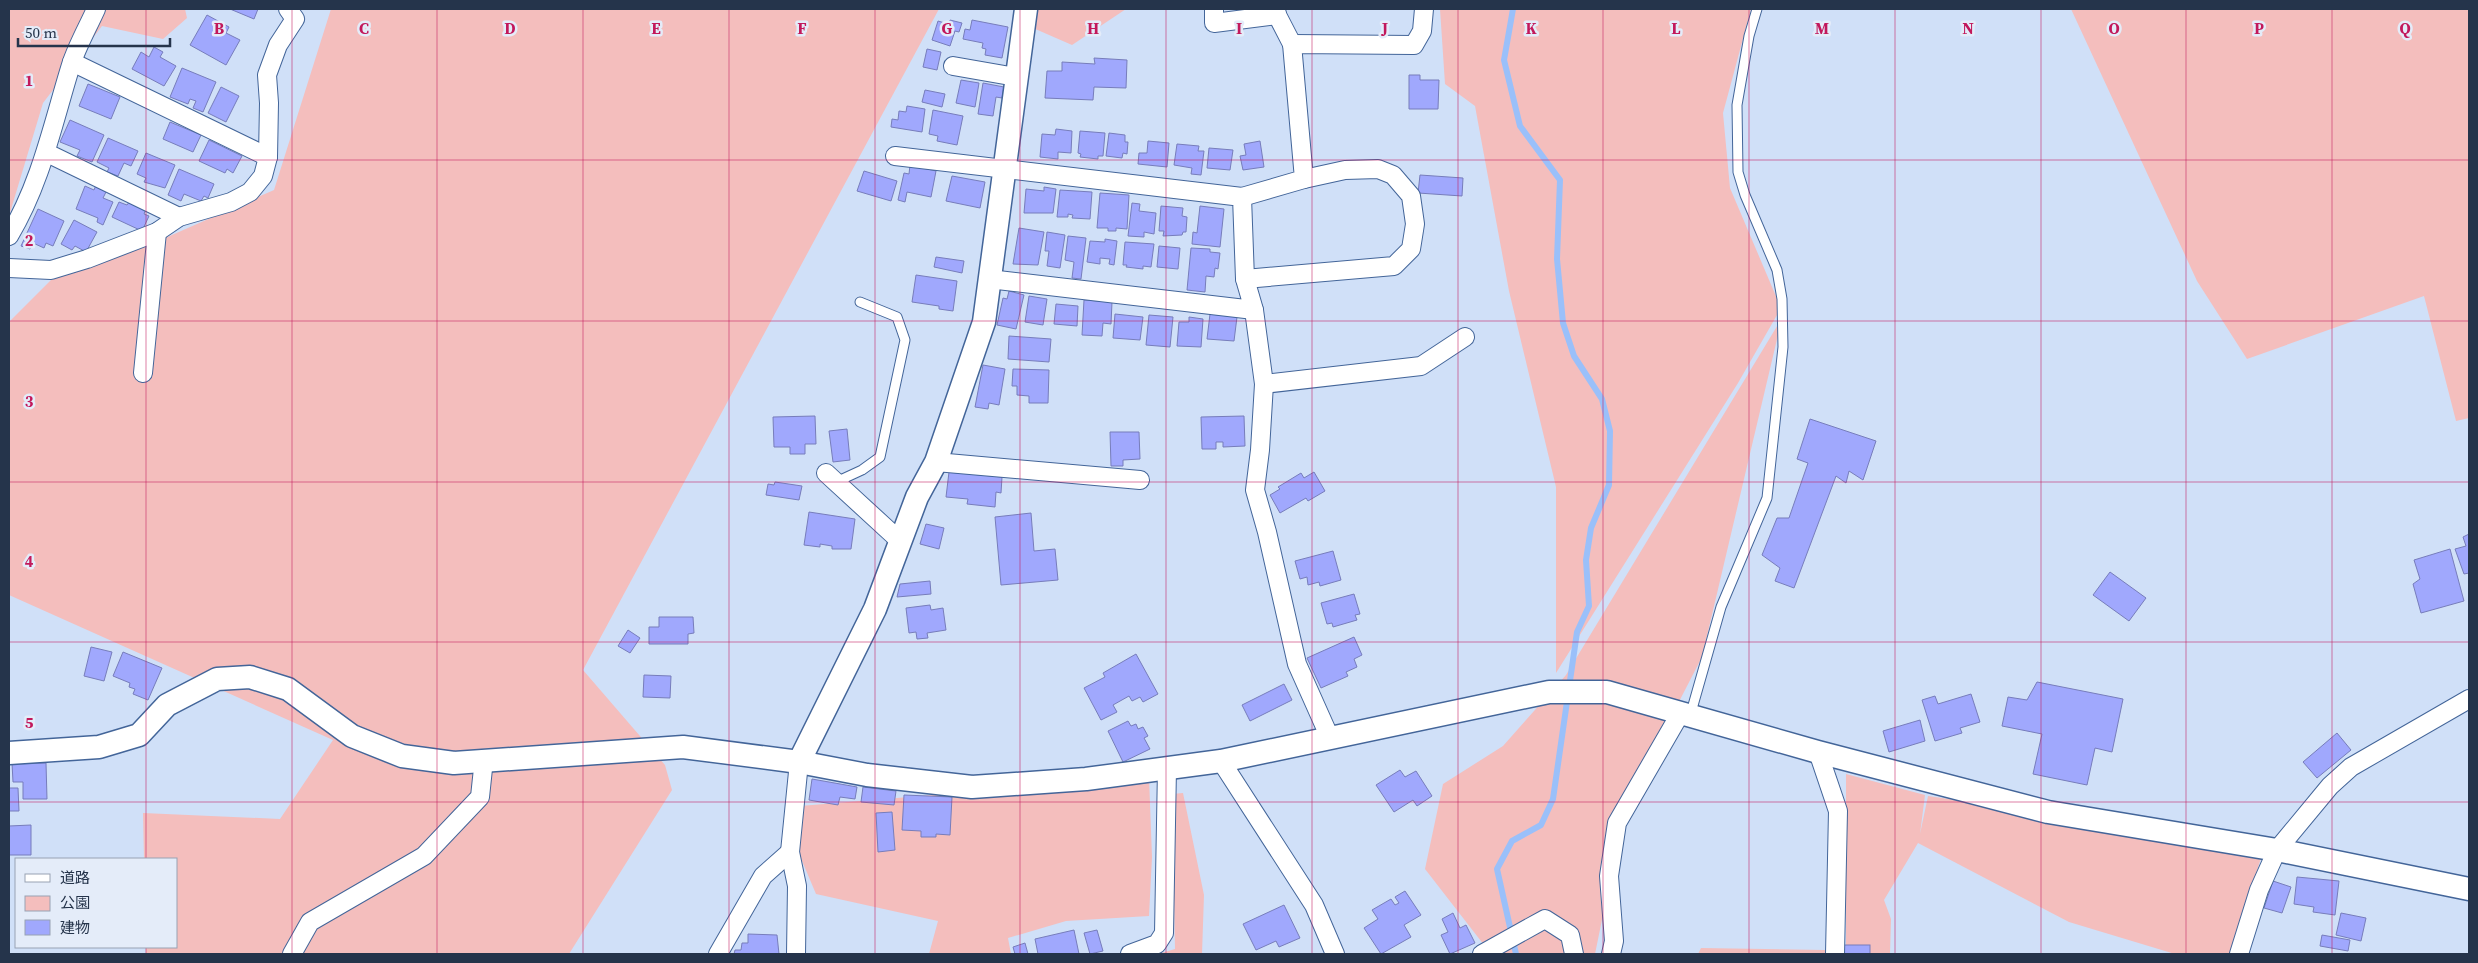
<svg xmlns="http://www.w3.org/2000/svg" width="2478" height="963" font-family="'Source Serif 4','Noto Sans JP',serif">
	<rect width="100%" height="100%" fill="#d0e0f8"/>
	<g fill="#f4bebd">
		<polygon points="9,9 185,9 187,18 163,39 102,26 43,103 9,216"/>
		<polygon points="331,9 939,9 583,670 665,765 672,790 569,954 146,954 146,947 176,947 176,859 144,859 143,813 280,819 333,740 9,595 9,322 51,280 147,246 274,190"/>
		<polygon points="1036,9 1126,9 1072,45 1033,28"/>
		<polygon points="1440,9 1751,9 1723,113 1730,188 1781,308 1738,383 1556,673 1556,487 1509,291 1475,106 1445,84"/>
		<polygon points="2071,9 2469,9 2469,418 2456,421 2424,296 2247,359 2197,281"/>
		<polygon points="1782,318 1702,657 1651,756 1607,831 1604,910 1595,954 1491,954 1425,869 1443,784 1503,746 1566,675"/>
		<polygon points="1846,774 1925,795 1920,834 1928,796 2102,821 2263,852 2230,954 2175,954 2069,922 1918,843 1884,900 1891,919 1890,954 1846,954"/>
		<polygon points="1149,777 1152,857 1149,916 1066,921 1008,938 1011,954 929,954 938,921 816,894 797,849 800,806"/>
		<polygon points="1183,793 1204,895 1202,954 1158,954 1175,949 1172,794"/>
		<polygon points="1701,948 1826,950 1826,954 1698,954"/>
	</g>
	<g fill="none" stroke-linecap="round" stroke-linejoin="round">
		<polyline stroke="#9ac0fa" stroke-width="6" points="1513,9 1504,60 1520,126 1560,180 1557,259 1563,323 1574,356 1602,399 1610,431 1609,485 1591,528 1586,560 1589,606 1577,632 1553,799 1541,825 1512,841 1497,869 1516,954"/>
	</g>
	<g fill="#a0a8fd" stroke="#777dbb">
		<polygon points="230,9 258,9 254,19"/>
		<polygon points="207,15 229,27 226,33 240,40 226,65 190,45"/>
		<polygon points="950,20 962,23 959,32 955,31 950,46 932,40 938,21 948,24"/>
		<polygon points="972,20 1008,27 1002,58 985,55 986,49 982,48 983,43 963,39 965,29 970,30"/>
		<polygon points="154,47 163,52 160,57 176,66 164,86 132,69 141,52 149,57"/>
		<polygon points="927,49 941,52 937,70 923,67"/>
		<polygon points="1094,58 1127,60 1126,88 1094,87 1093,100 1045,98 1047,71 1062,71 1062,62 1095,64"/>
		<polygon points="182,68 216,82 203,112 193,108 196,101 190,99 188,104 170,97"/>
		<polygon points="1409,75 1420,75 1420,80 1439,80 1438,109 1409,109"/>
		<polygon points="961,80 979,83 975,107 956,103"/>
		<polygon points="983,83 1004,87 1002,98 996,97 993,116 978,114"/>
		<polygon points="88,84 120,97 111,119 79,106"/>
		<polygon points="221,87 239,96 226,122 208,113"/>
		<polygon points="925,90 945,94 942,107 922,102"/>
		<polygon points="907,106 925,109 922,132 891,127 892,119 898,120 899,111 906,112"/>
		<polygon points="933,110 963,116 957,145 937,141 938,136 929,134"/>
		<polygon points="70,120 104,135 92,162 77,156 80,150 60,142"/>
		<polygon points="170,122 201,135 193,152 163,139"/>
		<polygon points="1056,129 1072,131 1071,153 1058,152 1058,159 1040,157 1042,134 1055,135"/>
		<polygon points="1080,131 1105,133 1103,156 1098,156 1098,159 1080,157 1081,154 1078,153"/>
		<polygon points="1109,133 1125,135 1125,142 1128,142 1127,154 1123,153 1122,158 1106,156"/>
		<polygon points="108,138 138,151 131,166 124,163 118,176 107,172 109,168 97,162"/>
		<polygon points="209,140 242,156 233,173 227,169 225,173 199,161"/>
		<polygon points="1148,141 1169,143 1167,167 1138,164 1139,153 1147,153"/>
		<polygon points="1260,141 1264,167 1243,170 1240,156 1246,155 1244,144"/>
		<polygon points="1177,144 1199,146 1198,151 1204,151 1201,175 1191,174 1192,168 1174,165"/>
		<polygon points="1209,148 1233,150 1230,170 1207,168"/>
		<polygon points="146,153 175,165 165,188 144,182 146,178 137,174"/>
		<polygon points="910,165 936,171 931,197 907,192 905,202 898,200 904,173 909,174"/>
		<polygon points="179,169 214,184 208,198 204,196 201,201 184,194 181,201 168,195"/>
		<polygon points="864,171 897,181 891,201 857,191"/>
		<polygon points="1420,175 1463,178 1462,196 1418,193"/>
		<polygon points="952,176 985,182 980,208 946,201"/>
		<polygon points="96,185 107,190 103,198 113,202 103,225 97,222 98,218 76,209 85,186 94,190"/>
		<polygon points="1044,187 1056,189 1053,213 1024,213 1026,189 1044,191"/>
		<polygon points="1060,190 1092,192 1090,219 1072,218 1073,215 1068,214 1068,217 1057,217"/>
		<polygon points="1100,193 1129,195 1127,229 1116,228 1116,231 1108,231 1108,228 1097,228"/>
		<polygon points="130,201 146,209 144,214 149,216 142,231 112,217 119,202 127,205"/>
		<polygon points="1132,203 1140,204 1139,211 1156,213 1154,234 1144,232 1144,237 1128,236"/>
		<polygon points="1161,206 1183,208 1182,216 1187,217 1186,232 1183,232 1182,235 1163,236 1164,231 1159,231"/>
		<polygon points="1200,206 1224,209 1220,247 1192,244 1193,232 1197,233"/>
		<polygon points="38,209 64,221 53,246 46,243 44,248 33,243 30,249 21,246"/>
		<polygon points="74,220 97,232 86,252 75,246 72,250 61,244"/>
		<polygon points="1019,228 1044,232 1038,265 1013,264"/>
		<polygon points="1047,232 1065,235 1060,268 1047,266 1049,251 1045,251"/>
		<polygon points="1068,236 1086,238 1081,279 1072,278 1074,262 1065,260"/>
		<polygon points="1105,239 1117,241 1114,265 1109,264 1110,259 1100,258 1100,264 1087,262 1090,241 1105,242"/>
		<polygon points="1125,242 1154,244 1151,267 1143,266 1143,269 1126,267 1127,265 1123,265"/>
		<polygon points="1159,246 1180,248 1178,269 1157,267"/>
		<polygon points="1191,248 1210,249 1210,252 1220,253 1218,269 1215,268 1214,277 1206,276 1205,292 1187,290"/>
		<polygon points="936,257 964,261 962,273 934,267"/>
		<polygon points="916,275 957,281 953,311 939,309 939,306 912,302"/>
		<polygon points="1009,291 1024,295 1016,329 997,325 1003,298 1007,299"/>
		<polygon points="1029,296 1047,299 1043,325 1025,322"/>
		<polygon points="1084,300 1112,302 1111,324 1103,323 1102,336 1082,335"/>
		<polygon points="1056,304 1078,306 1077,326 1054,324"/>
		<polygon points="1115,314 1143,317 1140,340 1113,338"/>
		<polygon points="1210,314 1237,317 1234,341 1207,339"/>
		<polygon points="1149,315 1173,317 1170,347 1146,345"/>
		<polygon points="1189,317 1203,319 1201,347 1177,346 1179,322 1189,322"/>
		<polygon points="1009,336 1051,339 1049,362 1008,359"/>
		<polygon points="983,365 1005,369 999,405 989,403 988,409 975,407"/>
		<polygon points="1013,369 1049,370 1048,403 1029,403 1029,396 1017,395 1017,386 1012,386"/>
		<polygon points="815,416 816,444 805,444 805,454 790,454 790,447 774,447 773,417"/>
		<polygon points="1244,416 1245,446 1223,447 1223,442 1216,442 1216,449 1202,449 1201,417"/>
		<polygon points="1810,419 1876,441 1863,480 1849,471 1846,483 1836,476 1794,588 1775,581 1780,568 1762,555 1777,518 1789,518 1808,463 1797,459"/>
		<polygon points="847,429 850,460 833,462 829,431"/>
		<polygon points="1110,432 1139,432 1140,459 1123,460 1123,466 1111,466"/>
		<polygon points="949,472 1002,477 1001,493 996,492 995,507 967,504 968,499 946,497"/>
		<polygon points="1314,472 1325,491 1308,501 1306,498 1280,513 1270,495 1280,489 1278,487 1301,473 1304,478"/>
		<polygon points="775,482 802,486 799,500 766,495 768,484 774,485"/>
		<polygon points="809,512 855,519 851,549 832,549 832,546 820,544 820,547 804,545"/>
		<polygon points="1031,513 1034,551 1055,549 1058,580 1001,585 995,517"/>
		<polygon points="926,524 944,528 939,549 920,544"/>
		<polygon points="2469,534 2469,573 2464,574 2455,549 2466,546 2463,537"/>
		<polygon points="2450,549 2464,601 2421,613 2413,584 2420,579 2414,560"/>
		<polygon points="1333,551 1341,580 1320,586 1319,582 1308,585 1307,577 1300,579 1295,561"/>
		<polygon points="2110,572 2146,598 2129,621 2093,595"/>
		<polygon points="930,581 931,594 897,597 900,584"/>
		<polygon points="1354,594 1360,614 1355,615 1357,620 1333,627 1332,623 1327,624 1321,603"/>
		<polygon points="930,605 931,610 943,608 946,630 927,633 928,638 917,639 916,632 909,633 906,608"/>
		<polygon points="659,617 693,617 694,633 688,634 688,644 649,644 649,627 659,627"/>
		<polygon points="628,630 640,638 630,653 618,646"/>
		<polygon points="1354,637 1362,655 1354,659 1357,667 1346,672 1348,676 1321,688 1307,658"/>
		<polygon points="91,647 112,652 104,681 84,676"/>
		<polygon points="123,652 162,668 148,700 133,694 135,689 129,687 130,683 113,676"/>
		<polygon points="1136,654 1158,694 1143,702 1140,697 1132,701 1129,696 1113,705 1117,712 1101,720 1084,688 1105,677 1103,673"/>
		<polygon points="644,675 671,676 670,698 643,697"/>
		<polygon points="2037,682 2123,699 2112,752 2095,748 2087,785 2033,774 2042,734 2002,726 2008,697 2027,700"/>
		<polygon points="1284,684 1292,700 1250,721 1242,705"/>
		<polygon points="1971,694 1980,722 1960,728 1962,733 1935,741 1922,700 1935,696 1938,704"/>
		<polygon points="1920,720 1925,741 1889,752 1883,731"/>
		<polygon points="1128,721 1131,726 1136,724 1138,729 1143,727 1148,736 1144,738 1150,749 1123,762 1108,731"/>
		<polygon points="2337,733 2351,750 2317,778 2303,762"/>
		<polygon points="12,763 46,763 47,799 23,799 23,782 13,782"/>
		<polygon points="1400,770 1405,777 1416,771 1432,796 1417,806 1413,800 1394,812 1376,785"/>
		<polygon points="812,779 857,787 855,799 840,797 838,805 809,800"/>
		<polygon points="863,787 896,791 894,805 861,802"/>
		<polygon points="9,788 18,788 19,811 9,811"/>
		<polygon points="904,795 952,797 950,835 936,834 936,837 921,837 921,831 902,830"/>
		<polygon points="892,812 895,850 878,852 876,813"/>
		<polygon points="31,825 31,855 9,855 9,826"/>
		<polygon points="2297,877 2339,881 2335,915 2313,912 2314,907 2294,904"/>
		<polygon points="2273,881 2291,887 2282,913 2264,908"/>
		<polygon points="1405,891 1421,915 1404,925 1411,937 1381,954 1364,928 1378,919 1372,910 1391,899 1395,905 1399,903 1395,897"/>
		<polygon points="1284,905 1300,938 1279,947 1276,941 1256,950 1243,924"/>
		<polygon points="1453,913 1460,928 1466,925 1475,943 1450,954 1441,935 1448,932 1442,919"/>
		<polygon points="2341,913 2366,918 2361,941 2336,935"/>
		<polygon points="1074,930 1079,954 1038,954 1035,939"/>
		<polygon points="1097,930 1103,951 1090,954 1084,933"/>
		<polygon points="748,934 777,935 779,954 734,954 735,950 741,950 742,943 748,943"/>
		<polygon points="2322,935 2350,940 2348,951 2320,946"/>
		<polygon points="1025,943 1028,954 1015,954 1013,947"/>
		<rect x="1843" y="945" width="27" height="9"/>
	</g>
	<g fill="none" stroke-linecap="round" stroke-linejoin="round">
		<g stroke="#436599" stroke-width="11">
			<g id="service">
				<polyline points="836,482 862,470 880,457 905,340 897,317 860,302"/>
				<polyline points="1690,716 1721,607 1767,498 1783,347 1782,299 1777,270 1745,195 1738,172 1737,105 1749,36 1757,9"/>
			</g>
		</g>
		<g stroke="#436599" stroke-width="20">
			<g id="minor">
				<polyline points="1214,9 1214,23 1277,15 1276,9"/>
				<polyline points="1277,15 1292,44"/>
				<polyline points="72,62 268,157"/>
				<polyline points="953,66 1016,77"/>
				<polyline points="47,153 179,217"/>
				<polyline points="895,156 1242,197 1245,279 1254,310 989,279"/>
				<polyline points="1242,197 1304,179 1292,44 1414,45 1422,31 1424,9"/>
				<path d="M 9,236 C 41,183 53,123 71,65 C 77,46 88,27 96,9"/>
				<polyline points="9,268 51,270 87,259 157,232 179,217 231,202 250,192 263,176 268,157 269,103 267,75 278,45 295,19 288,9"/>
				<polyline points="1245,279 1394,266 1411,249 1415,224 1411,196 1393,175 1378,169 1345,170 1304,179"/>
				<polyline points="1254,310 1264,384 1260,450 1255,490 1267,532 1297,664 1330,738"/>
				<polyline points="143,373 157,232"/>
				<polyline points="1264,384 1421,366 1465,337"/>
				<polyline points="936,462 1140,480"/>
				<polyline points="826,473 900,541"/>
				<polyline points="1818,752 1838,811 1835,954"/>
				<polyline points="1221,761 1314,905 1335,954"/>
				<polyline points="292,954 310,922 424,856 480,797 484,759"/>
				<polyline points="718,954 763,876 790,852"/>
				<polyline points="796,954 797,886 790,852 799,762"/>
				<polyline points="1130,954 1157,944 1164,933 1167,768"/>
				<polyline points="1482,954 1545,919 1570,935 1574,954"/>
				<polyline points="1611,954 1614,941 1609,876 1617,823 1680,714"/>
				<polyline points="2239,954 2259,890 2277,850 2330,786 2351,767 2469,699"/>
			</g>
		</g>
		<g stroke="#436599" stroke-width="25">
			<g id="tertiary">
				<polyline points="9,753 99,747 139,735 167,705 217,679 250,677 288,689 352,736 402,756 454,763 683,747 799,762 867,775 972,787 1086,779 1221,761 1549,692 1607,692 1818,752 2048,812 2277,850 2469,889"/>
				<polyline points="799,762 875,609 917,497 936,462 984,322 1026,9"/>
			</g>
		</g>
		<use href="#service" stroke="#fff" stroke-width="9"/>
		<use href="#minor" stroke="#fff" stroke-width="18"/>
		<use href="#tertiary" stroke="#fff" stroke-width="22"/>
	</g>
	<path fill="none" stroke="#c2185b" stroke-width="1" stroke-opacity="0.55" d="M 146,9 L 146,859M 292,9 L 292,954M 437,9 L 437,954M 583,9 L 583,954M 729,9 L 729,954M 875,9 L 875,954M 1020,9 L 1020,954M 1166,9 L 1166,954M 1312,9 L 1312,954M 1458,9 L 1458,954M 1603,9 L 1603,954M 1749,9 L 1749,954M 1895,9 L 1895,954M 2041,9 L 2041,954M 2186,9 L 2186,954M 2332,9 L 2332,954M 9,160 L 2469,160M 9,321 L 2469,321M 9,482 L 2469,482M 9,642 L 2469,642M 9,802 L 2469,802M 146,947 L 146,954"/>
	<g font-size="16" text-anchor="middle" font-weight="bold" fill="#c2185b" stroke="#e4ecf9" stroke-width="5" stroke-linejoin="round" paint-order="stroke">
		<text x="219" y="34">B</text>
		<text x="364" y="34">C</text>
		<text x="510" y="34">D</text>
		<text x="656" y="34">E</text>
		<text x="802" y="34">F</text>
		<text x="947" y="34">G</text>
		<text x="1093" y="34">H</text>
		<text x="1239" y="34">I</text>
		<text x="1385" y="34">J</text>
		<text x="1531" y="34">K</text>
		<text x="1676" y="34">L</text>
		<text x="1822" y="34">M</text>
		<text x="1968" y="34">N</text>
		<text x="2114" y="34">O</text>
		<text x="2259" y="34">P</text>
		<text x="2405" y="34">Q</text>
		<text x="29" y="86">1</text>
		<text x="29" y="246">2</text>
		<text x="29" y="407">3</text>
		<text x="29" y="567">4</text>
		<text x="29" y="728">5</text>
	</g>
	<rect width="2478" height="963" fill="none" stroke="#25344b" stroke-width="20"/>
	<rect x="15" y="858" width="162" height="90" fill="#e4ecf9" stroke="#98a2b3"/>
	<rect x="25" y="874" width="25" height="8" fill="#ffffff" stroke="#98a2b3"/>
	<text x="60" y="883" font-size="15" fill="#25344b">道路</text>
	<rect x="25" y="896" width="25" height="15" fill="#f4bebd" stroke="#98a2b3"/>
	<text x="60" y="908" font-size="15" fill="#25344b">公園</text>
	<rect x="25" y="920" width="25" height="15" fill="#a0a8fd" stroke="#98a2b3"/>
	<text x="60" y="933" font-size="15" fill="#25344b">建物</text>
	<path d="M18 38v8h152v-8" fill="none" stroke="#25344b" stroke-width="2.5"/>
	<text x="25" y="38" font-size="15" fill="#25344b" stroke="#e4ecf9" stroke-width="4" paint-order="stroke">50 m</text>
</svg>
